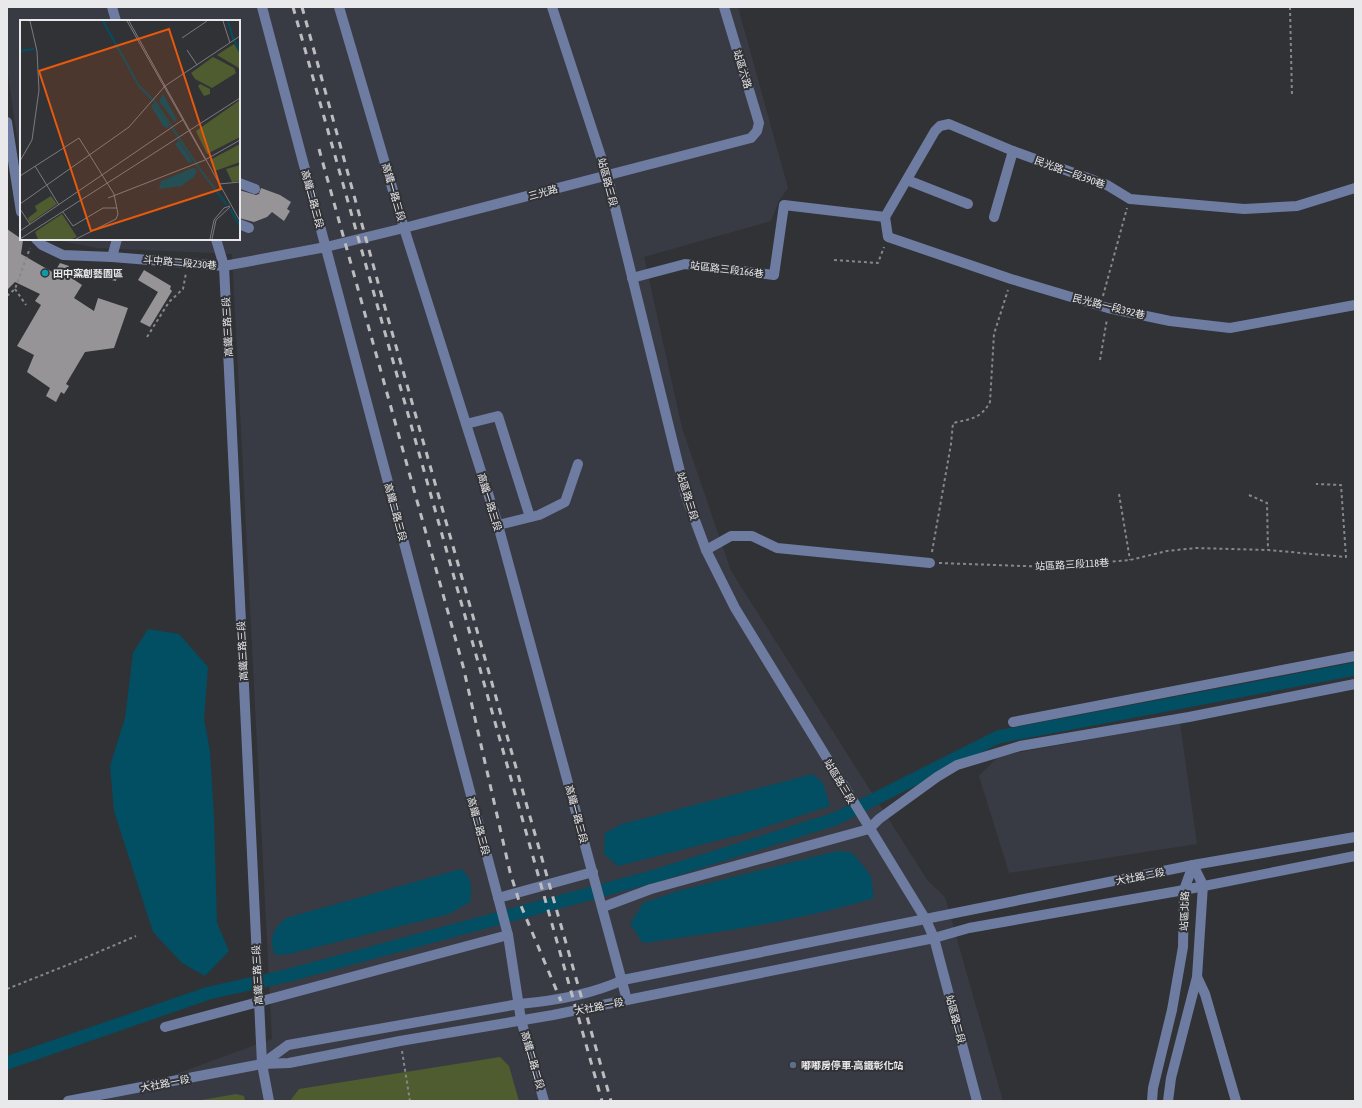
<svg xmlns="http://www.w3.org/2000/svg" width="1362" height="1108" font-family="'Asap Condensed','Noto Sans TC',sans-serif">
	<rect width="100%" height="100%" fill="#313236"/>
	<g fill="#393b44">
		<polygon points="7,7 738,7 788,188 779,201 771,221 644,257 682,428 731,571 928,881 945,897 1003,1101 102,1101 272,1039 232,254 98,248 51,239 239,239 239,21 21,21 21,165 7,68"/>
		<polygon points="1180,723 1197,844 1009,873 979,776 999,756"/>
	</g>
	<g fill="#4f5c2f">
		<polygon points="500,1057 509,1066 519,1101 290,1101 299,1089"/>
		<polygon points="236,1094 244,1096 245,1101 196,1101"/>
	</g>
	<g fill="#024e62">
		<polygon points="148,629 179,634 208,667 204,719 210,751 214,817 217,923 229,951 205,976 182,963 153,932 114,811 110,766 125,718 133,653"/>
		<polygon points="813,774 823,783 830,806 743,834 618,866 604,854 605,833 622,824"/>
		<path d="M 837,851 L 850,852 L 856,857 L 871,876 L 874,898 C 799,921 721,932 643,943 L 630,924 L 643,903 L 678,891 Z"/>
		<path d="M 461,869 C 473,879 472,888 470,902 L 449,914 L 289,954 L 275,955 C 269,938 272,930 286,918 Z"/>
	</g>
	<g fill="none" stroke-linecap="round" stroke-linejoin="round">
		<polyline stroke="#024e62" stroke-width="13" points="7,1063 209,993 286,976 655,876 835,819 998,737 1355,669"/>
	</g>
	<g fill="#979497">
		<polygon points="261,188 280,195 291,202 287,209 290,211 284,221 272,212 267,217 254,222 239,218 239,190 256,195 259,194"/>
		<polygon points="7,229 23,240 21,254 54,273 60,263 69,266 64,273 82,285 74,298 94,311 98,298 128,308 114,348 85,352 66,384 69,386 64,394 61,392 56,402 46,396 50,388 27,372 34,355 17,346 41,305 35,301 40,294 15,282 7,290"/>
		<polygon points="119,267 116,281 107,279 109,268"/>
		<polygon points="144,270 171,286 170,289 172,291 150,327 140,322 158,292 138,280"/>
	</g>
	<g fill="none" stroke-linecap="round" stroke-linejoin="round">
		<g stroke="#86878a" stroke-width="2" stroke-dasharray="3 3" stroke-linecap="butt">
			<polyline points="1290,7 1292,97"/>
			<polyline points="834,260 878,263 884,247"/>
			<polyline points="15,289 26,305"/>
			<polyline points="7,296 15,289 30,248"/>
			<polyline points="1103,296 1127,208"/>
			<polyline points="147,337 169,302 183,289 186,273"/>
			<polyline points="1100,360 1107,319"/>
			<polyline points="1119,494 1130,560"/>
			<polyline points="1249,495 1267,503 1268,550"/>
			<path d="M 932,552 L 951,444 L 953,423 C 970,419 981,419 990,402 L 994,334 L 1008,290"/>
			<polyline points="939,563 1051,567 1130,560 1167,551 1196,548 1268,550 1346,557 1341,485 1316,484"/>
			<polyline points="7,989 75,962 136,936"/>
			<polyline points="402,1051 410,1101"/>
		</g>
		<g stroke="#6e7ca1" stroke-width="10">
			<polyline points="112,7 116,21"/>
			<polyline points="262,7 508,935 521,1020 544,1101"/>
			<polyline points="339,7 404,228 498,525 627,1000"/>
			<polyline points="552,7 607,175 686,496 706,550 735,608 926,920 934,938 977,1101"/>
			<polyline points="7,122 21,212"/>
			<polyline points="907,180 968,204"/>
			<polyline points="239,183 255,189"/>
			<polyline points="885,217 935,131 940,126 949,124 1013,151 1107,185 1130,199 1244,209 1297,206 1355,188"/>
			<polyline points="885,217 888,237 1011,279 1108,308 1170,321 1230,328 1355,305"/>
			<polyline points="994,217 1013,151"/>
			<polyline points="239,224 249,228"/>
			<polyline points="36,239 42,245 63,255 112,257 224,266 326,247 404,228 751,138 757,131 759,123 724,7"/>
			<polyline points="216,239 224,266 262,1064 269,1101"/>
			<polyline points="112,257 117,239"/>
			<polyline points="632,278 685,264 774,275 784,205 885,217"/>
			<polyline points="466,424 498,416 530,517"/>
			<polyline points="498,525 539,515 565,502 578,464"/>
			<polyline points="706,550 731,536 752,536 777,548 930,563"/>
			<polyline points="1013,722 1355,656"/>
			<polyline points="498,898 593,872"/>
			<polyline points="603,907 651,889 869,829 879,819 937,777 957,765 1020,746 1189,717 1355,684"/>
			<polyline points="1197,977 1205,994 1236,1101"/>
			<polyline points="165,1027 508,935"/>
			<path d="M 262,1064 L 288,1045 L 519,1004 C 554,1001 590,995 623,980 L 1193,865 L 1355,837"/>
			<polyline points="68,1101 262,1064 289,1063 400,1041 553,1015 934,938 969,928 1184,890 1355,856"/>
			<polyline points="1152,1101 1153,1088 1172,1010 1183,947 1184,890 1193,865"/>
			<polyline points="1168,1101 1171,1078 1197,977 1203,885 1193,865"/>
		</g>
		<g stroke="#bdbdc0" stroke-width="3" stroke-dasharray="7 7" stroke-linecap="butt">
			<polyline points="293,7 602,1101"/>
			<polyline points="302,7 382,297 611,1101"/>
			<polyline points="319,149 463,666 510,872 519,901 561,1001"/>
		</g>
	</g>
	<circle fill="#0f9aa8" stroke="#313236" stroke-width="1.5" cx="45" cy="273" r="4"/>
	<circle fill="#5c6f8a" stroke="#313236" stroke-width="1.5" cx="793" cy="1065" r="4"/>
	<g text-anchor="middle" stroke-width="4" stroke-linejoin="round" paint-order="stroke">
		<g font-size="10" fill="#e9e9ec" stroke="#313236">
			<text transform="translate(743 69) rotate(73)" y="4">站區六路</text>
			<text transform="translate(1070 172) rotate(20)" y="4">民光路一段390巷</text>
			<text transform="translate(608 182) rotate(75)" y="4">站區路三段</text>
			<text transform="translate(394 192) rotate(74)" y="4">高鐵一路三段</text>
			<text transform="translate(543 192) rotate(-15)" y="4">三光路</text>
			<text transform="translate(313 199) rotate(75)" y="4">高鐵二路三段</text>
			<text transform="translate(180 262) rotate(5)" y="4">斗中路二段230巷</text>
			<text transform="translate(727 269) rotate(7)" y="4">站區路三段166巷</text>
			<text transform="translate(1109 306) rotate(14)" y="4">民光路一段392巷</text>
			<text transform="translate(227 327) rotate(-93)" y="4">高鐵三路三段</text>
			<text transform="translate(688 496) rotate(73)" y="4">站區路三段</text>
			<text transform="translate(490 502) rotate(73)" y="4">高鐵一路三段</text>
			<text transform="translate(396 512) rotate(75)" y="4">高鐵二路三段</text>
			<text transform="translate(1072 564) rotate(-3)" y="4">站區路三段118巷</text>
			<text transform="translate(242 651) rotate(-93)" y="4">高鐵三路三段</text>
			<text transform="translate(840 781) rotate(59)" y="4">站區路三段</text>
			<text transform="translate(577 814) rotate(75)" y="4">高鐵一路三段</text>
			<text transform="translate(479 826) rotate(75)" y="4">高鐵二路三段</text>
			<text transform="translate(1140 876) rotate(-11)" y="4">大社路二段</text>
			<text transform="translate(1184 911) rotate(-88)" y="4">站區北路</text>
			<text transform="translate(257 975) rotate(-93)" y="4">高鐵三路三段</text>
			<text transform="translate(599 1006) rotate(-11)" y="4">大社路一段</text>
			<text transform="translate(956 1019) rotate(75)" y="4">站區路二段</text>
			<text transform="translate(533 1060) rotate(74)" y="4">高鐵二路二段</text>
			<text transform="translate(165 1083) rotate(-11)" y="4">大社路一段</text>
		</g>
		<g font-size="10" font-weight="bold" fill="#e9e9ec" stroke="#313236" text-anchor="start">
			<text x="53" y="277">田中窯創藝園區</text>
			<text x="801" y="1069">嘟嘟房停車-高鐵彰化站</text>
		</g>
	</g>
	<g transform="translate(20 20)">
		<rect width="220" height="220" fill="#313236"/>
		<path d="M 214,24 L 220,34 L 220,62 L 219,48 L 197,35 ZM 193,37 L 214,48 L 216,53 L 192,68 L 175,59 L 171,53 ZM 180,64 L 190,69 L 190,74 L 184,76 L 178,66 ZM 220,80 L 220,117 L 187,134 L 176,111 ZM 220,124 L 220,142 L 195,151 L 190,140 ZM 220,145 L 220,161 L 212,162 L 206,149 ZM 31,176 L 37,184 L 10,203 L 8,198 L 17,191 L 15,186 ZM 42,194 L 57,217 L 52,219 L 18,219 L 15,212 Z" fill="#4f5c2f"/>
		<path d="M 143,74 L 157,100 L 155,102 L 139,81 ZM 134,83 L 149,105 L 148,108 L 144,107 L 131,86 ZM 159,121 L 172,141 L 171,143 L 168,142 L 155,124 ZM 173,148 L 177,150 L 174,157 L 161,166 L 139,169 L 141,161 Z" fill="#024e62"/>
		<path fill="none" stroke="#024e62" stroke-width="2" d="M 83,1 L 119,66 L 135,82 L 179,148 L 207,185M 208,1 L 213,18 L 220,31M 0,31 L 14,29M 210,189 L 220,206"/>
		<path fill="none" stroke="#7b7b7f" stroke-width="1" d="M 107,1 L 185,139M 109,1 L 220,201M 203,1 L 210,23M 162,18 L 187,1M 167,30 L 177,45M 0,141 L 12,120 L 19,70 L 17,31 L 10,1M 15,146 L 39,185M 0,156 L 59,118 L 94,174 L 98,194 L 96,199 L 56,219M 199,164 L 220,162M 88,178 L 185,140 L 220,120M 0,184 L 109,107 L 145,66 L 220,16M 0,189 L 10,204M 43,192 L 53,206 L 83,188 L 97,188M 0,211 L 164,99M 0,219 L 220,78M 190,219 L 194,200 L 204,188 L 210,186M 192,219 L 196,200 L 210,187"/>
		<path fill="#e8590c" fill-opacity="0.15" stroke="#e8590c" stroke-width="2" d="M 149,9 L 201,169 L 71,211 L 19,51 Z"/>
		<rect width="220" height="220" fill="none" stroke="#e9e9ec" stroke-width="2"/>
	</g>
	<rect width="1362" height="1108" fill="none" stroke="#e9e9ec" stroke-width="16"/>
</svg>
